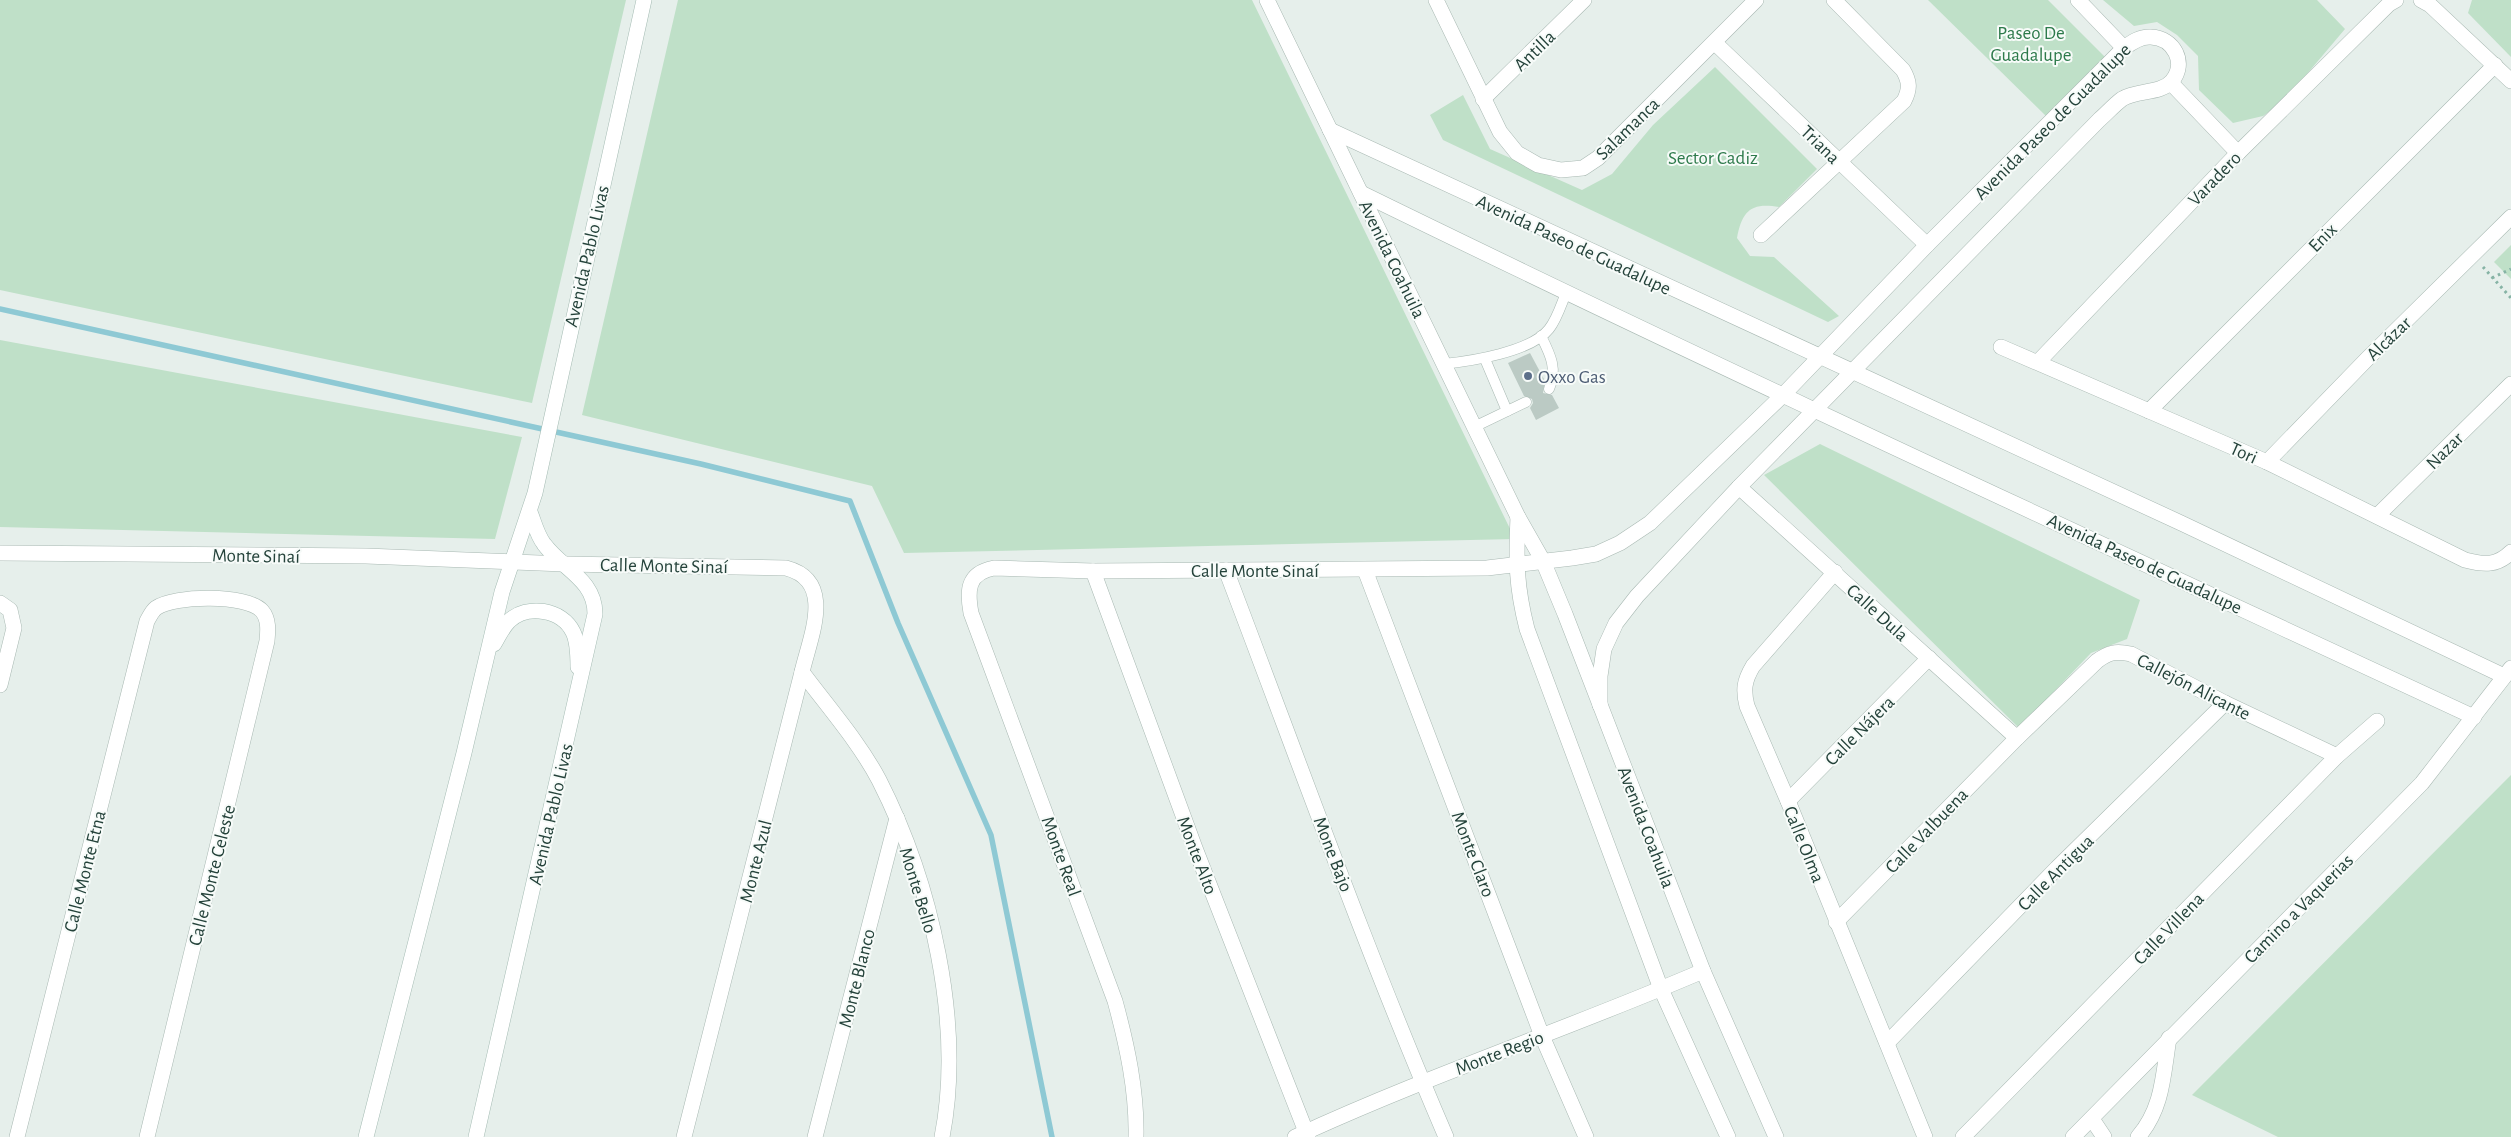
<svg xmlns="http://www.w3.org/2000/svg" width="2511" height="1137" font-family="'Alegreya Sans',sans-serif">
	<rect width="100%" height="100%" fill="#e6efeb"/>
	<g fill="#bfe0c8">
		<polygon points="0,0 626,0 532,403 0,290"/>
		<polygon points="678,0 1252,0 1515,539 904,553 872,486 582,415"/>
		<polygon points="1928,0 2048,0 2105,57 2047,117"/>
		<polygon points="2103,0 2317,0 2345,29 2284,101 2263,116 2233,123 2199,90 2198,56 2177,35 2157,22 2134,26"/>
		<polygon points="2472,0 2511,0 2511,57 2468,13"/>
		<path d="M 1715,67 L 1817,169 L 1779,207 C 1751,202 1742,211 1737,238 L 1750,256 L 1774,257 L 1839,316 L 1828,322 L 1443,140 L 1430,115 L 1463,95 L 1490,149 L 1582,190 L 1612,174 L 1653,125 Z"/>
		<polygon points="2511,245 2511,279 2494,262"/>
		<polygon points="0,340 522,437 495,539 0,527"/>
		<polygon points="1820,444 2140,600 2127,639 2091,653 2019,728 1764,475"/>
		<polygon points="2511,775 2511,1137 2278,1137 2192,1095"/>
	</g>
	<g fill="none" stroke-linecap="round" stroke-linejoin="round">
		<polyline stroke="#8ec9d4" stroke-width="5.5" points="0,309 701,464 850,501 898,623 991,835 1052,1137"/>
	</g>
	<polygon fill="#bbcac4" points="1530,353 1545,381 1543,393 1552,395 1559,408 1536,420 1530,408 1533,403 1532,399 1524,396 1508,363"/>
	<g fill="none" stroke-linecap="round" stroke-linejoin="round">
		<g stroke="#a8b8b2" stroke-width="11">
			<g id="service">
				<path d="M 1541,336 C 1550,354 1558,369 1549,389"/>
				<polyline points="1485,359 1507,411"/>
				<path d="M 1444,364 C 1471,361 1531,352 1549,329 C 1557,319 1561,305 1566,293"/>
				<polyline points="1474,427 1526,402"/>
			</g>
		</g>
		<g stroke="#a8b8b2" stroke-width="16">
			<g id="minor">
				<polyline points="1436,0 1500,132 1517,153 1538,165 1561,170 1583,168 1598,158 1756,0"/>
				<polyline points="2078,0 2124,48"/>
				<polyline points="2421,0 2430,5 2511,81"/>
				<polyline points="1715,43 1927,245"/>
				<polyline points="2171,83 2238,153"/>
				<polyline points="1483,99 1584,0"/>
				<polyline points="1330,130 2181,523 2504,676"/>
				<path d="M 1361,193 C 1729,373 2102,544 2474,717"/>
				<path d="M 1761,235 L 1904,101 C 1910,89 1910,82 1903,70 L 1834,0"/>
				<path d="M 2001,347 L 2267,462 L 2465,560 C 2484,565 2497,566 2511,552"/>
				<polyline points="2038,362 2238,153 2389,4 2396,0"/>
				<polyline points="2149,411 2495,65"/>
				<polyline points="2267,462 2368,358 2511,217"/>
				<polyline points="1739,487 2017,738"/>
				<polyline points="2377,516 2511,384"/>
				<path d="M 564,564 L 786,568 C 836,581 810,637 802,672 L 684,1137"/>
				<path d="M 1226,570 C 1298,759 1366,951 1446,1137"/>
				<polyline points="1365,570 1542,1036 1586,1137"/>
				<polyline points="1093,571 1195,848 1308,1137"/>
				<path d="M 1835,572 L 1753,666 C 1744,681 1743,690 1747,706 L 1788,801 L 1925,1137"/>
				<polyline points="0,603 10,610 14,628 0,685"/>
				<path d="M 802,672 C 828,707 859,742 879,780 C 931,882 964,1024 942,1137"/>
				<polyline points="1788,801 1929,658"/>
				<path d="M 1836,922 L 2017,738 L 2097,661 C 2109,652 2116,651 2131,654 L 2225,703 L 2337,756"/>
				<polyline points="1887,1043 2057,868 2225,703"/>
				<polyline points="2092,1119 2104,1137"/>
				<path d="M 17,1137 L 147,621 C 150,616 152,611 156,608 C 174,595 247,594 262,611 C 269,619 268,631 267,641 L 147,1137"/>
				<polyline points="815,1137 897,818"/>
				<path d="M 1136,1137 C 1137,1091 1127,1045 1115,1001 L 971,613 C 967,591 967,573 994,568 L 1093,571 L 1487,568 L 1572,558 L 1596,554 L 1620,543 L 1650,523 L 1784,394 L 1927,245 L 2124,48 C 2132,42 2141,36 2151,37 C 2174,38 2187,63 2172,81 C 2161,94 2137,90 2122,99 C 2114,105 2107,113 2099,120 L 1739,487 L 1637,596 L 1616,623 L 1604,649 L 1600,676 L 1600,705"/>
				<path d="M 1295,1137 C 1429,1075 1568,1029 1703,971"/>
				<polyline points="1963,1137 2337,756 2377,721"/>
				<path d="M 2138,1137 C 2163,1108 2163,1075 2169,1038"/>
			</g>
		</g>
		<g stroke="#a8b8b2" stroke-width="16">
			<g id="tertiary">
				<polyline points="1267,0 1518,517 1543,561 1565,614 1703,971 1776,1137"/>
				<path d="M 1518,517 C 1516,561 1516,586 1527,629 L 1661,989 L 1728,1137"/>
				<polyline points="0,553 366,556 564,564"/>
				<polyline points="2073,1137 2422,783 2511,668"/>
			</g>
		</g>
		<g stroke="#a4bbb3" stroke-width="16">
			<g id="secondary">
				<path d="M 494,644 C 499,636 502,628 509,621 C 527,604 562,609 573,632 C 578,642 578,655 578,667"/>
				<polyline points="366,1137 464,753 502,592 535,493 644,0"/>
				<path d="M 476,1137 L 595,614 C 595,579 562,569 544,544 C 537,535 534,522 530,512"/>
			</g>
		</g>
		<g stroke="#86b3a5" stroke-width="3" stroke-dasharray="2.5 4" stroke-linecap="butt">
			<polyline points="2483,267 2511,298"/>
			<polyline points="2492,278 2511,269"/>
		</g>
		<use href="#service" stroke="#fff" stroke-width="10"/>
		<use href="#minor" stroke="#fff" stroke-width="15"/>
		<use href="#tertiary" stroke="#fff" stroke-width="15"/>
		<use href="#secondary" stroke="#fff" stroke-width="15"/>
	</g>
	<circle fill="#5c6f8a" stroke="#f7fbf9" stroke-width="2" cx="1528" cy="376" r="5"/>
	<g text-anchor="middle" stroke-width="4" stroke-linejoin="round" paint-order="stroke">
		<g font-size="19" fill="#2d7a4b" stroke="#f7fbf9">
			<text x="2031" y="39">Paseo De<tspan x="2031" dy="22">Guadalupe</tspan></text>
			<text x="1713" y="164">Sector Cadiz</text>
		</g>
		<g font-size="19" fill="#24423a" stroke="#f7fbf9">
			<text transform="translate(1534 50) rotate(-44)" y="7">Antilla</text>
			<text transform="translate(2052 121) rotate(-45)" y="7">Avenida Paseo de Guadalupe</text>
			<text transform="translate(1627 128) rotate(-44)" y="7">Salamanca</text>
			<text transform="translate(1821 144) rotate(44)" y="7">Triana</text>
			<text transform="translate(2214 178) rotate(-46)" y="7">Varadero</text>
			<text transform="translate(2322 237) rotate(-45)" y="7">Enix</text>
			<text transform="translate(1574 244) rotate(25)" y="7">Avenida Paseo de Guadalupe</text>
			<text transform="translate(586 256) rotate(-77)" y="7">Avenida Pablo Livas</text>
			<text transform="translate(1393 259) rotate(64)" y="7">Avenida Coahuila</text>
			<text transform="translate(2388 338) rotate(-44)" y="7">Alcázar</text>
			<text transform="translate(2444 450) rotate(-45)" y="7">Nazar</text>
			<text transform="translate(2244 452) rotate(24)" y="7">Tori</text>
			<text transform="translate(256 555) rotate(1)" y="7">Monte Sinaí</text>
			<text transform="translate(2145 563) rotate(25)" y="7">Avenida Paseo de Guadalupe</text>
			<text transform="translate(664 565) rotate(1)" y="7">Calle Monte Sinaí</text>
			<text x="1255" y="577">Calle Monte Sinaí</text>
			<text transform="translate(1878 612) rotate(42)" y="7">Calle Dula</text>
			<text transform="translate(2194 686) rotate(27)" y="7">Callejón Alicante</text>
			<text transform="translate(1859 730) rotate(-45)" y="7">Calle Nájera</text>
			<text transform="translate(550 814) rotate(-77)" y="7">Avenida Pablo Livas</text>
			<text transform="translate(1647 827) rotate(69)" y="7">Avenida Coahuila</text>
			<text transform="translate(1926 830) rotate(-46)" y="7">Calle Valbuena</text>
			<text transform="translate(1805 844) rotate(68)" y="7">Calle Olma</text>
			<text transform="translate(1334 854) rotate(69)" y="7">Mone Bajo</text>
			<text transform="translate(1474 854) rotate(69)" y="7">Monte Claro</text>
			<text transform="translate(1198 855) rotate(69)" y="7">Monte Alto</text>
			<text transform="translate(1062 856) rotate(70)" y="7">Monte Real</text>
			<text transform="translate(755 861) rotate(-76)" y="7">Monte Azul</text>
			<text transform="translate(84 871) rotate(-76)" y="7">Calle Monte Etna</text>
			<text transform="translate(2055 872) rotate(-45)" y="7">Calle Antigua</text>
			<text transform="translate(211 875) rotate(-76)" y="7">Calle Monte Celeste</text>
			<text transform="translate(919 890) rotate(73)" y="7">Monte Bello</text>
			<text transform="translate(2298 908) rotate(-45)" y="7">Camino a Vaquerias</text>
			<text transform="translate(2168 928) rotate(-46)" y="7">Calle Villena</text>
			<text transform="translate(856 978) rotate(-76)" y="7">Monte Blanco</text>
			<text transform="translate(1499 1052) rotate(-21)" y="7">Monte Regio</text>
		</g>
		<g font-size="19" fill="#4e5e75" stroke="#f7fbf9" text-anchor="start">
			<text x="1538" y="383">Oxxo Gas</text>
		</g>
	</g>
</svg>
